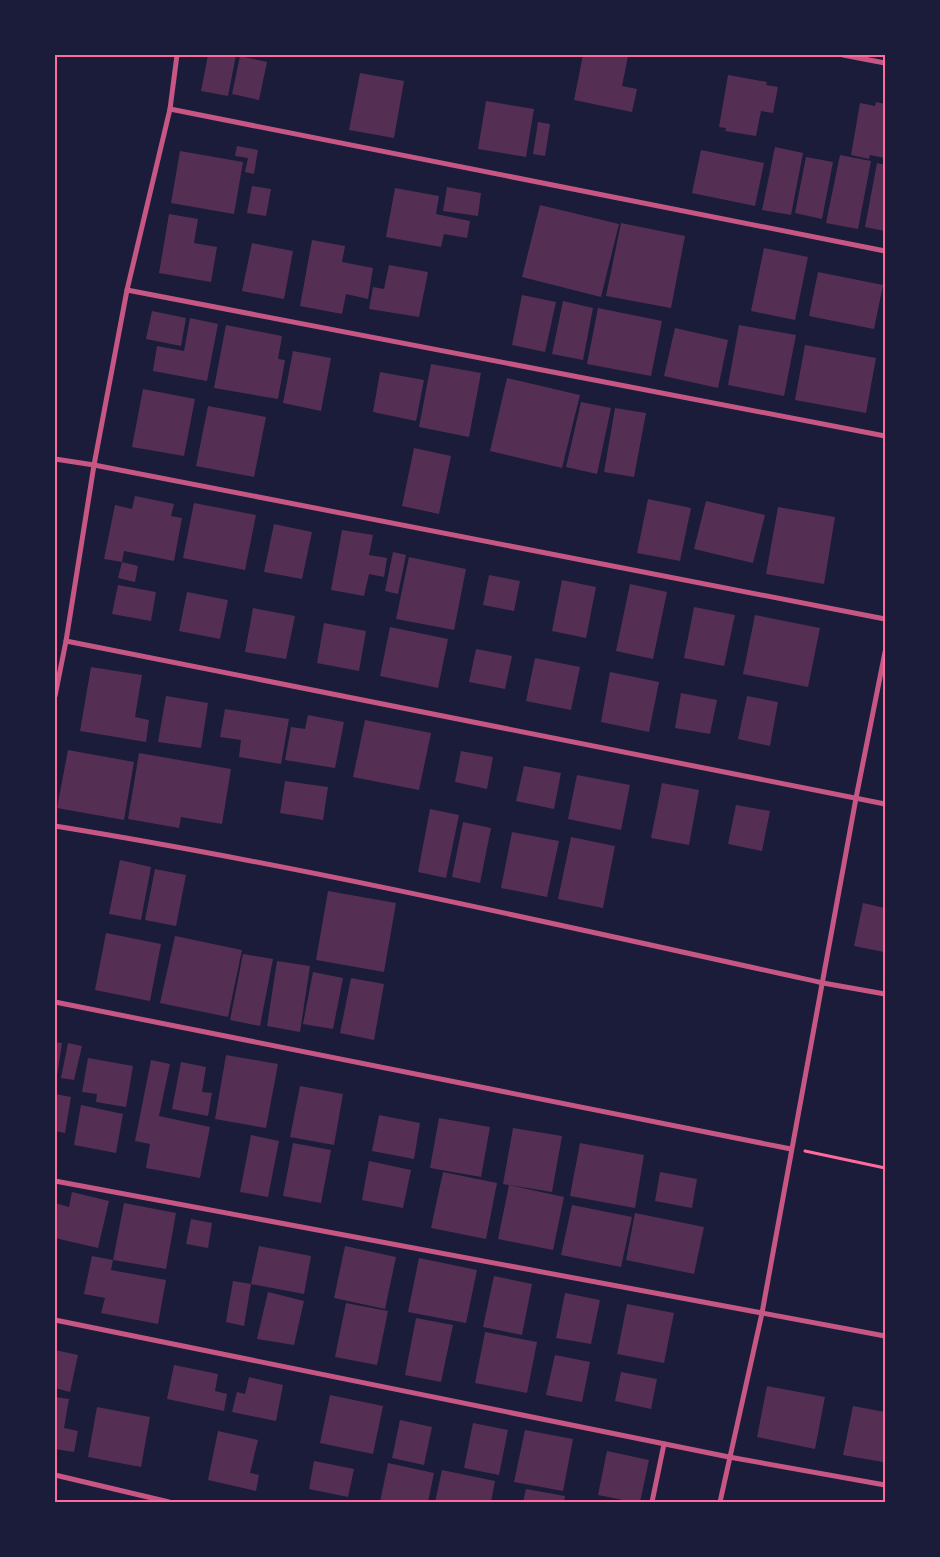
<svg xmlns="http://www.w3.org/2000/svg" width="940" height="1557" font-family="'Fira Sans Condensed',sans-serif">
	<rect width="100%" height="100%" fill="#1b1b3a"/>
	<g fill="#542f53">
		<polygon points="208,55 236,55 228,96 201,91"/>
		<polygon points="583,55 628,56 622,86 637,89 632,112 574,100"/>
		<polygon points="240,56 267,62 259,100 232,94"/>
		<polygon points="360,73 404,81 394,138 349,130"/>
		<polygon points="728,75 767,82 766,85 778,87 773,113 761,111 756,136 725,131 726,128 719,127"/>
		<polygon points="486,101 534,109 526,157 478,149"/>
		<polygon points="876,102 885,104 885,158 870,155 869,159 851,155 860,103 875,106"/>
		<polygon points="538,122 550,124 545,156 533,154"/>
		<polygon points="237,146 258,150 254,174 245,172 248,158 235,156"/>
		<polygon points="775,147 803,153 791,215 762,210"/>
		<polygon points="701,150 764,163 755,206 692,193"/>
		<polygon points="180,151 243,162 234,214 171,203"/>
		<polygon points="840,155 871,161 858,229 826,223"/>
		<polygon points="806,157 833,162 822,219 795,213"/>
		<polygon points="877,163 885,165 885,231 865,227"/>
		<polygon points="252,186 271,189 266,216 247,213"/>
		<polygon points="447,187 481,193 478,216 443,211"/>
		<polygon points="395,188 439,196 436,214 470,221 467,238 444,234 441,247 386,237"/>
		<polygon points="540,205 619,224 601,297 522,277"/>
		<polygon points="169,214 198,219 194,243 217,247 211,282 159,273"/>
		<polygon points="621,223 685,236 671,308 606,296"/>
		<polygon points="312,240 345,246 342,262 373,268 368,299 346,294 342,314 300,306"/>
		<polygon points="252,243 293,251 284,299 242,291"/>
		<polygon points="764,248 808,257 795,320 751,311"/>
		<polygon points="389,265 428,272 419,317 369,309 373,287 384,289"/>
		<polygon points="818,272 883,285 874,329 809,316"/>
		<polygon points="522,295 556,302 545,352 512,345"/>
		<polygon points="563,301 593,308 583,360 552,354"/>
		<polygon points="598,308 662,321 651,376 587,364"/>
		<polygon points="152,311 186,318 181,346 146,339"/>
		<polygon points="190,318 218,324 207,381 153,371 157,346 184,351"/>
		<polygon points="226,325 282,336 278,359 285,360 278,399 214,388"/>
		<polygon points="739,325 796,335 784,396 728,385"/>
		<polygon points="675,328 728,340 718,388 664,376"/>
		<polygon points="805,345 876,358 866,413 795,400"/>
		<polygon points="293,351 331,358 321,411 283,403"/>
		<polygon points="431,364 481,373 469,437 419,427"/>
		<polygon points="380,372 424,380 416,421 373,412"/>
		<polygon points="507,378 580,395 562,468 490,451"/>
		<polygon points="143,389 195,399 184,456 132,447"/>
		<polygon points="581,402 611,408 597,474 566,467"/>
		<polygon points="208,406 266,417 254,477 196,466"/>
		<polygon points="615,408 646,413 634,477 604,472"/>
		<polygon points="414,448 451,456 439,514 402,506"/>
		<polygon points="135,496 174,504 171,516 182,518 174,561 124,551 122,562 104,559 115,505 132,509"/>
		<polygon points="648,499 691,508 680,561 637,553"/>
		<polygon points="706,501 765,515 753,563 694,549"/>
		<polygon points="194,503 256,515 245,570 183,558"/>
		<polygon points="778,507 835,517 824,584 766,574"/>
		<polygon points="274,524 312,532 302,579 264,572"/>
		<polygon points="342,530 373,535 369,555 387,558 384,577 369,574 364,596 331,590"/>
		<polygon points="393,552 406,555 398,594 385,591"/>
		<polygon points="409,557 466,569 454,630 396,619"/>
		<polygon points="122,562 138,566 135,582 118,578"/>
		<polygon points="489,575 520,581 514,611 483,605"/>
		<polygon points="562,580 596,587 586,638 552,631"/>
		<polygon points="630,584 667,592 653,659 616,651"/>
		<polygon points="118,585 156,592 151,621 112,614"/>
		<polygon points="187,592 228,600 220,639 179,631"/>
		<polygon points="694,607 735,615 724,666 684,658"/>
		<polygon points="253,608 295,616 286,659 245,652"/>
		<polygon points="755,615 820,628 808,687 743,674"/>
		<polygon points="324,623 366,631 359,671 317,663"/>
		<polygon points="390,627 448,639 438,688 380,676"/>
		<polygon points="476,649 512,656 505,689 469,682"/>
		<polygon points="535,658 580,667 571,710 526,701"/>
		<polygon points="91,667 142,675 135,717 149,720 146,742 80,731"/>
		<polygon points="610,672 659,682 649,732 601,722"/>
		<polygon points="681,693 717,700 710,734 675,728"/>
		<polygon points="166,696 208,703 201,748 158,742"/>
		<polygon points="747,696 778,702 770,746 738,739"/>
		<polygon points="225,709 289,719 281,764 239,757 241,740 220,737"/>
		<polygon points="308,715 344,722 335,768 285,760 291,727 305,729"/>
		<polygon points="365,720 431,733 419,790 353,777"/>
		<polygon points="68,750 134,762 124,820 57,808"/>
		<polygon points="461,751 493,757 487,789 455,782"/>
		<polygon points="139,753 231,769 222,824 181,817 179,828 128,819"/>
		<polygon points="524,766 561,773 554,809 516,801"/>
		<polygon points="577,775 630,785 621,830 568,819"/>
		<polygon points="285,781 328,787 323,820 280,813"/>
		<polygon points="662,783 699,790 689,845 651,838"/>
		<polygon points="736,805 770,811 762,851 728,844"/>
		<polygon points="430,809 459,815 446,878 418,872"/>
		<polygon points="463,822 491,828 480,883 452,877"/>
		<polygon points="512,832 559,841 547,897 501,888"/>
		<polygon points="571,837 615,846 603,908 558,899"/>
		<polygon points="120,860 151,867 141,920 109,914"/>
		<polygon points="155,869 186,875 176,926 145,920"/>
		<polygon points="328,891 396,903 384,972 316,960"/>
		<polygon points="863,903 885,908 884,952 854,946"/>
		<polygon points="106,933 161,944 150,1001 95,990"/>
		<polygon points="175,936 242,950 228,1017 160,1003"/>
		<polygon points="243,954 273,959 260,1026 230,1020"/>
		<polygon points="277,961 310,966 300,1032 267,1026"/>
		<polygon points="313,972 343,978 333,1029 303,1024"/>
		<polygon points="351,978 384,984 374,1040 340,1033"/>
		<polygon points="55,1042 62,1043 56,1083 55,1083"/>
		<polygon points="68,1043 82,1046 74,1080 61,1078"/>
		<polygon points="226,1055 278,1064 266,1128 215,1119"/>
		<polygon points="88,1058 133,1066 126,1107 96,1102 97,1094 82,1092"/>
		<polygon points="151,1060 170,1064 159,1116 210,1127 200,1178 146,1168 150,1144 135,1141"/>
		<polygon points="181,1062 206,1067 202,1092 212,1093 208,1116 172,1109"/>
		<polygon points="300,1086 343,1094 334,1145 290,1137"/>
		<polygon points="55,1094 71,1097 65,1133 55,1131"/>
		<polygon points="81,1105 123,1114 116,1153 74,1145"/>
		<polygon points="379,1115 420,1123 414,1159 372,1151"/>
		<polygon points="439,1118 490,1127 481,1177 430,1168"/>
		<polygon points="513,1128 562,1136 552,1192 503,1184"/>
		<polygon points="251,1135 279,1141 268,1197 240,1192"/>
		<polygon points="293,1143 331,1150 321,1203 283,1196"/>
		<polygon points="580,1143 644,1155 635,1208 570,1196"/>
		<polygon points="369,1161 411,1170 403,1208 362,1200"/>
		<polygon points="443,1172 497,1183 486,1239 431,1228"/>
		<polygon points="660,1172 697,1179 692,1208 655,1201"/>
		<polygon points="509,1185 564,1197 553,1250 498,1239"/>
		<polygon points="72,1192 109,1201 98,1248 55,1238 55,1203 69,1207"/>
		<polygon points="124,1203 176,1213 166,1269 113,1260"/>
		<polygon points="572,1205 632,1217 621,1267 561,1255"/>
		<polygon points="635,1213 704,1227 694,1274 626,1260"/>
		<polygon points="191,1219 212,1223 208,1248 186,1244"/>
		<polygon points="259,1246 311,1256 304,1294 251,1284"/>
		<polygon points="345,1246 396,1257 385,1309 334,1298"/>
		<polygon points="92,1256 113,1260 111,1270 166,1280 158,1324 101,1313 105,1298 84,1294"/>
		<polygon points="419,1258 477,1270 466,1323 408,1312"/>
		<polygon points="494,1276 532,1284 522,1335 483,1327"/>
		<polygon points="233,1281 251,1284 244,1326 226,1322"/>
		<polygon points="268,1292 304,1301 294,1345 257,1339"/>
		<polygon points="565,1293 600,1300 591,1344 556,1338"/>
		<polygon points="346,1303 388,1311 377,1365 335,1357"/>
		<polygon points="627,1304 674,1313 664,1363 617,1354"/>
		<polygon points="416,1318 453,1325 441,1382 405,1375"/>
		<polygon points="485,1332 537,1342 527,1393 475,1383"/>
		<polygon points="55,1350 78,1355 70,1392 55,1388"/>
		<polygon points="555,1355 590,1362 582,1402 546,1395"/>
		<polygon points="174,1365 218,1374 215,1391 227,1394 224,1411 167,1399"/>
		<polygon points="621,1372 657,1379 651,1409 615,1401"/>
		<polygon points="249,1377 283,1385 276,1421 232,1412 237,1392 245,1394"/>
		<polygon points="767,1386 825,1397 815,1449 757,1437"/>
		<polygon points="330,1395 383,1406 373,1454 320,1443"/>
		<polygon points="55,1397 69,1399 64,1428 78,1431 74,1452 55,1449"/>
		<polygon points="853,1406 885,1412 885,1453 883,1462 843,1455"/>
		<polygon points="97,1407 150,1417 141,1467 88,1457"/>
		<polygon points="400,1420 432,1427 424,1465 392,1458"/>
		<polygon points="473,1423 508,1430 499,1475 464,1468"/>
		<polygon points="525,1430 573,1439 563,1491 514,1482"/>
		<polygon points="218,1431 258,1440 250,1473 259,1475 256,1491 208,1480"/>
		<polygon points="607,1451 649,1460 640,1502 633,1502 598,1495"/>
		<polygon points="314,1461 354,1469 348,1497 309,1489"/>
		<polygon points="388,1463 434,1473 428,1502 380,1502"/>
		<polygon points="442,1470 495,1481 491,1502 435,1502"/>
		<polygon points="526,1489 565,1496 564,1502 523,1502"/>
	</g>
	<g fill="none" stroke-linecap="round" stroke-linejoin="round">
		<polyline stroke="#ff6b9d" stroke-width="3" points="805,1151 885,1168"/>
		<g stroke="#c65784" stroke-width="5">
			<polyline points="843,55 885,63"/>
			<polyline points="170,109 885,251"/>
			<polyline points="127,290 885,436"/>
			<polyline points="55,459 94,465 885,619"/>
			<polyline points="66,641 885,804"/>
			<polyline points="55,696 66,641 94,465 127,290 170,109 177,55"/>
			<path d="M 55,826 C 313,868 568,927 823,983 L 885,994"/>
			<polyline points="55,1002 791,1149"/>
			<polyline points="55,1181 885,1336"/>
			<polyline points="55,1320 729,1457 885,1485"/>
			<polyline points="55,1475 169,1502"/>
			<polyline points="652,1502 664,1444"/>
			<polyline points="720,1502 762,1313 856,798 885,652"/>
		</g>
	</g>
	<rect width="940" height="1557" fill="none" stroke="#1b1b3a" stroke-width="112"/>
	<rect x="56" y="56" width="828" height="1445" fill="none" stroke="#ff6b9d" stroke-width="2"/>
</svg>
